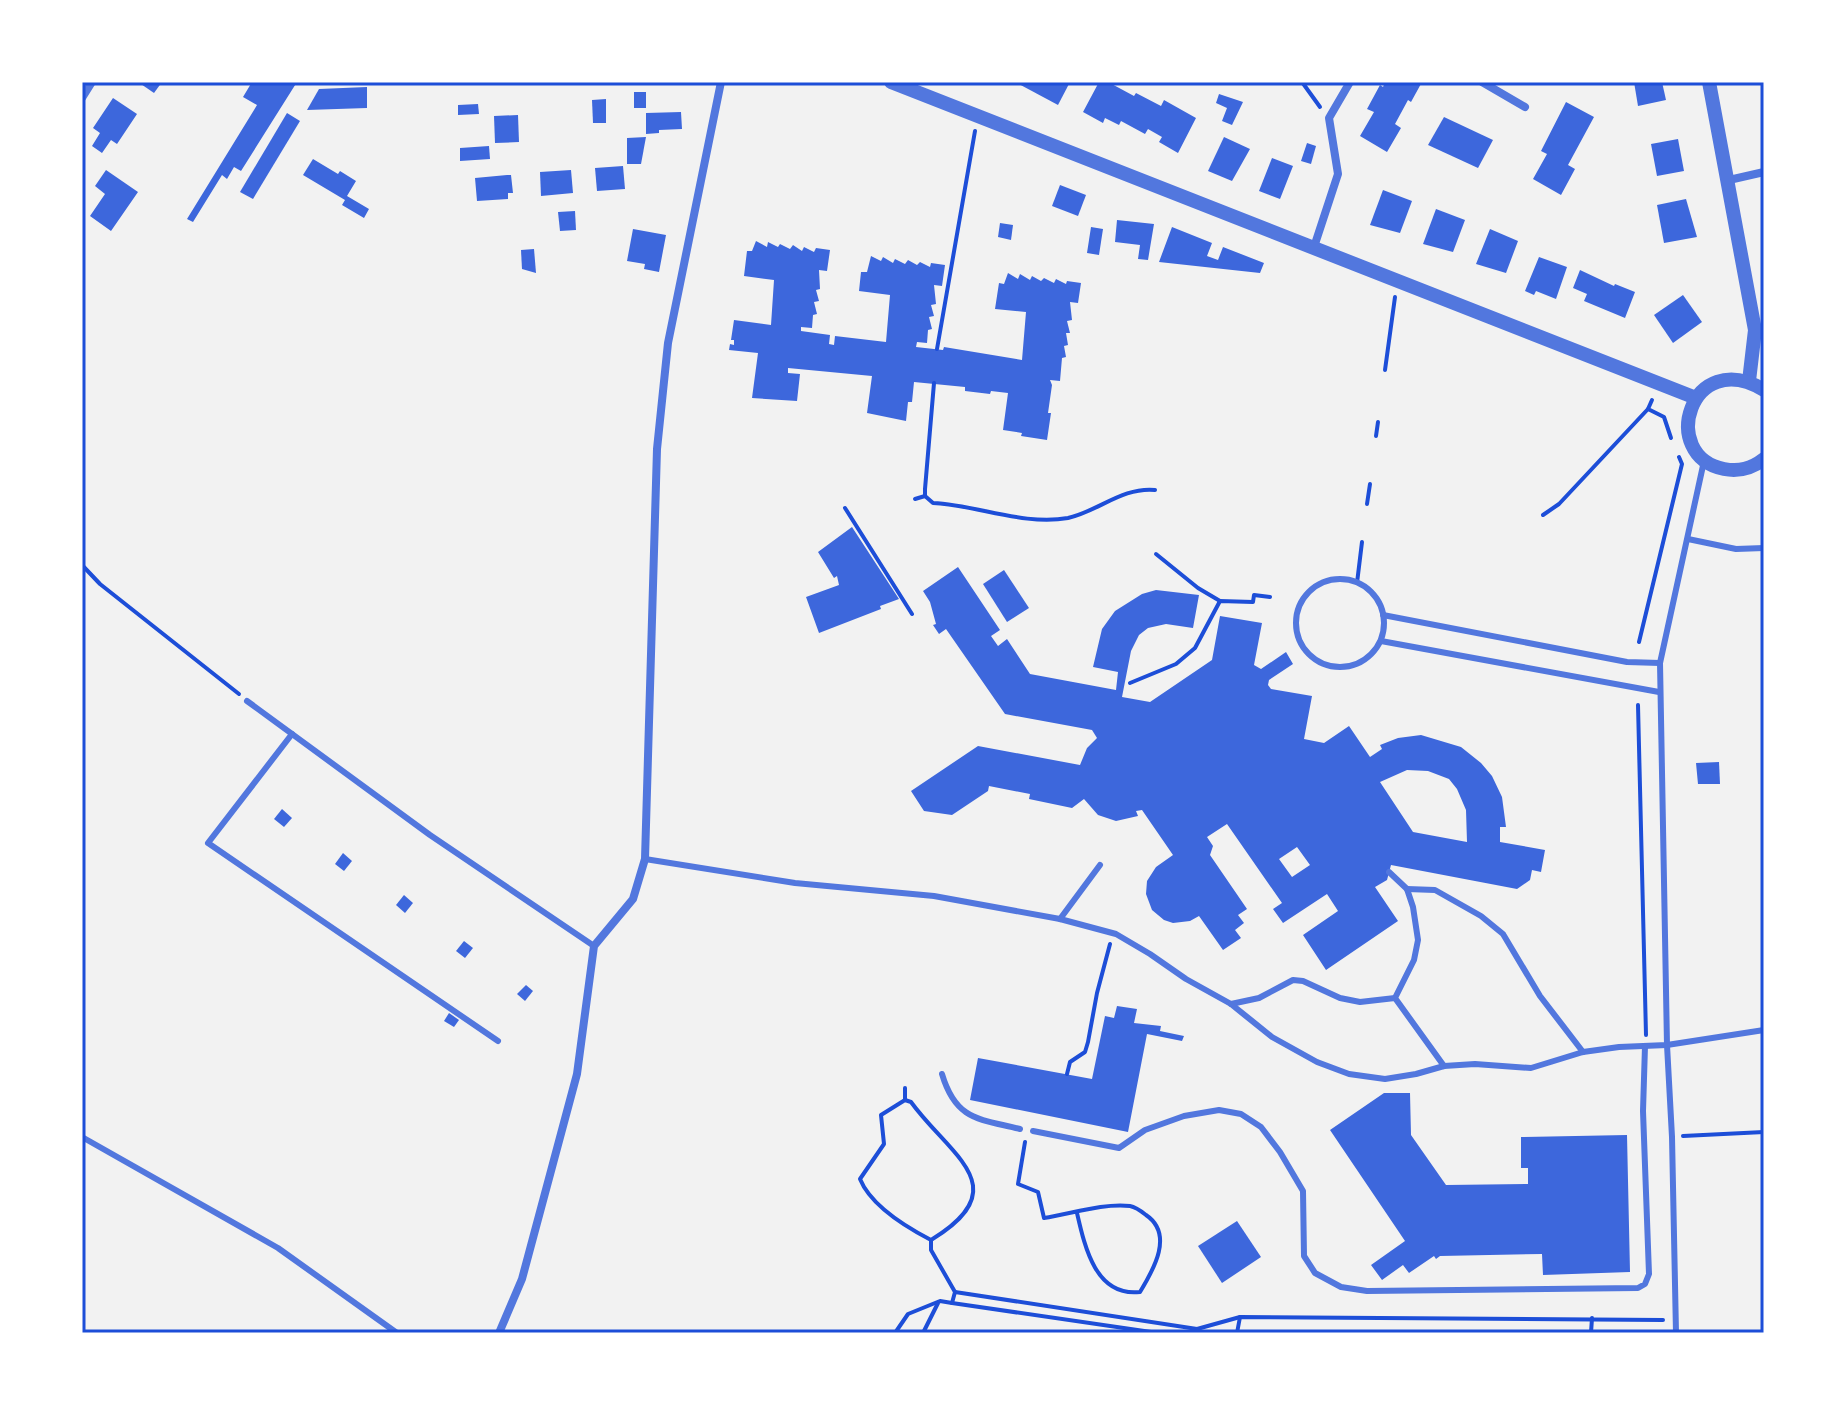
<svg xmlns="http://www.w3.org/2000/svg" width="1846" height="1415" font-family="'IBM Plex Sans',sans-serif">
	<rect width="100%" height="100%" fill="#f2f2f2"/>
	<g fill="#3d67dc" fill-rule="evenodd">
		<polygon points="138,82 162,82 154,93"/>
		<polygon points="252,82 297,82 241,171 234,167 227,179 222,175 193,222 187,219 257,105 243,97"/>
		<polygon points="1015,82 1070,82 1058,105"/>
		<polygon points="1099,82 1108,82 1134,96 1136,93 1161,106 1164,100 1196,118 1178,153 1159,142 1162,137 1148,129 1145,134 1121,121 1119,125 1105,118 1103,123 1083,112"/>
		<polygon points="1385,82 1422,82 1411,102 1408,100 1395,124 1401,128 1387,152 1360,136 1374,112 1367,109 1380,85 1383,87"/>
		<polygon points="1634,82 1662,82 1666,100 1638,106"/>
		<polygon points="367,87 367,108 307,110 319,89"/>
		<rect x="634" y="92" width="12" height="16"/>
		<polygon points="1219,94 1243,102 1232,125 1222,121 1227,108 1216,103"/>
		<polygon points="113,98 137,114 117,144 111,140 102,153 92,146 100,133 93,128"/>
		<polygon points="606,99 606,123 593,123 592,100"/>
		<polygon points="1566,102 1594,117 1568,165 1575,169 1561,195 1533,179 1547,154 1541,151"/>
		<polygon points="478,104 479,114 458,115 458,105"/>
		<polygon points="681,112 682,129 659,130 659,133 646,134 646,113"/>
		<polygon points="287,113 300,121 253,199 240,192"/>
		<polygon points="518,115 519,142 495,143 494,116"/>
		<polygon points="1444,117 1493,140 1478,168 1428,145"/>
		<polygon points="646,137 641,164 627,164 627,138"/>
		<polygon points="1224,137 1250,149 1232,181 1208,171"/>
		<polygon points="1678,139 1684,171 1657,176 1651,144"/>
		<polygon points="1307,143 1316,146 1311,164 1301,161"/>
		<polygon points="489,146 490,159 460,161 460,148"/>
		<polygon points="1272,158 1293,166 1280,199 1259,191"/>
		<polygon points="313,159 338,174 340,171 356,181 347,196 369,209 364,218 342,205 345,200 303,175"/>
		<polygon points="623,166 625,189 597,191 595,168"/>
		<polygon points="106,170 138,192 111,231 90,216 105,194 95,186"/>
		<polygon points="571,170 573,193 541,196 540,172"/>
		<polygon points="507,175 511,175 513,193 508,193 508,199 477,201 475,178"/>
		<polygon points="1060,185 1086,195 1078,216 1052,206"/>
		<polygon points="1383,190 1412,201 1400,233 1370,225"/>
		<polygon points="1686,199 1697,237 1664,243 1657,205"/>
		<polygon points="1436,209 1465,220 1453,252 1423,244"/>
		<polygon points="575,211 576,230 560,231 558,212"/>
		<polygon points="1117,220 1154,224 1148,260 1138,259 1140,245 1115,242"/>
		<polygon points="1000,223 1013,225 1011,240 998,237"/>
		<polygon points="1091,227 1103,229 1099,255 1087,253"/>
		<polygon points="1172,227 1212,243 1207,256 1218,260 1223,247 1264,263 1260,273 1159,262"/>
		<polygon points="633,229 666,235 659,272 644,269 645,264 627,261"/>
		<polygon points="1490,229 1518,241 1506,273 1476,264"/>
		<polygon points="756,241 767,247 768,242 778,247 780,244 790,249 793,245 802,251 804,247 814,252 816,248 830,250 827,271 819,270 820,289 816,290 819,301 814,302 817,314 813,315 812,328 801,327 801,331 830,335 829,344 834,345 835,336 886,342 890,295 859,291 861,272 867,272 871,256 881,261 883,257 893,263 895,259 905,264 908,260 917,265 920,262 930,267 931,263 945,265 942,286 934,285 936,304 931,305 934,316 929,317 932,329 928,330 927,343 917,342 916,347 943,350 944,347 1022,360 1026,312 995,309 999,283 1004,284 1008,273 1018,279 1020,274 1030,280 1032,276 1041,281 1044,278 1054,283 1056,279 1066,284 1067,281 1081,283 1078,303 1070,302 1072,320 1067,321 1070,333 1066,333 1068,345 1064,346 1066,357 1062,358 1060,381 1050,380 1052,385 1048,413 1051,413 1047,440 1021,436 1022,433 1003,430 1008,393 991,391 990,394 965,391 965,387 914,382 912,402 908,402 906,421 867,413 872,376 788,368 788,373 800,374 797,401 752,398 758,353 729,350 730,344 734,345 734,340 731,340 734,320 771,325 774,280 744,276 747,251 752,251"/>
		<polygon points="534,249 536,273 522,269 521,250"/>
		<polygon points="1539,257 1567,267 1556,299 1536,291 1534,295 1525,291"/>
		<polygon points="1580,270 1614,286 1615,284 1635,292 1625,318 1584,301 1587,294 1573,288"/>
		<polygon points="1683,295 1702,322 1673,343 1654,315"/>
		<polygon points="852,527 899,599 880,606 881,609 819,633 806,597 839,585 837,576 834,578 818,552"/>
		<path d="M 958,567 L 1000,630 L 991,636 L 998,646 L 1007,639 L 1030,674 L 1116,690 L 1118,672 L 1093,667 L 1102,629 L 1115,611 L 1142,594 L 1156,590 L 1199,595 L 1193,628 L 1166,624 L 1148,628 L 1139,635 L 1131,651 L 1122,697 L 1150,702 L 1212,660 L 1220,616 L 1262,623 L 1254,665 L 1261,669 L 1286,652 L 1293,664 L 1269,680 L 1268,685 L 1271,689 L 1312,696 L 1304,739 L 1324,743 L 1349,726 L 1370,757 L 1382,749 L 1380,745 L 1398,738 L 1421,735 L 1461,747 L 1481,763 L 1492,776 L 1502,797 L 1506,827 L 1500,827 L 1500,842 L 1545,850 L 1541,872 L 1532,870 L 1530,880 L 1517,889 L 1391,865 L 1387,880 L 1375,887 L 1398,921 L 1326,970 L 1303,935 L 1338,911 L 1327,894 L 1283,923 L 1273,909 L 1282,903 L 1227,824 L 1207,837 L 1213,846 L 1210,855 L 1247,909 L 1238,915 L 1244,923 L 1235,930 L 1241,938 L 1223,950 L 1199,916 L 1190,921 L 1173,923 L 1164,920 L 1152,910 L 1146,894 L 1147,881 L 1156,867 L 1173,855 L 1142,810 L 1136,811 L 1138,816 L 1116,821 L 1098,815 L 1084,799 L 1072,808 L 1029,799 L 1030,794 L 989,786 L 988,791 L 952,815 L 924,811 L 911,791 L 978,746 L 1080,765 L 1087,748 L 1097,738 L 1092,730 L 1005,714 L 946,629 L 939,634 L 933,625 L 936,624 L 930,602 L 923,591 ZM 1407,770 L 1428,771 L 1449,779 L 1457,789 L 1466,810 L 1467,842 L 1413,832 L 1380,782 ZM 1297,847 L 1310,865 L 1292,877 L 1279,859 Z"/>
		<polygon points="1004,570 1029,608 1007,622 983,584"/>
		<polygon points="1719,762 1720,784 1698,784 1696,763"/>
		<polygon points="282,809 292,818 284,827 274,819"/>
		<polygon points="343,853 352,861 344,871 335,864"/>
		<polygon points="404,895 413,903 405,913 396,905"/>
		<polygon points="464,941 473,948 465,958 456,951"/>
		<polygon points="526,985 533,991 525,1001 517,994"/>
		<polygon points="1117,1006 1137,1009 1134,1023 1161,1026 1160,1031 1184,1036 1182,1041 1147,1034 1128,1132 970,1100 978,1058 1092,1079 1105,1016 1114,1018"/>
		<polygon points="449,1013 459,1020 454,1027 444,1021"/>
		<polygon points="1384,1093 1410,1093 1411,1135 1446,1185 1528,1184 1528,1168 1521,1168 1521,1137 1627,1135 1630,1272 1543,1275 1542,1254 1440,1256 1436,1259 1434,1256 1409,1273 1403,1265 1382,1280 1371,1265 1405,1241 1330,1130"/>
		<polygon points="1237,1221 1261,1257 1222,1283 1198,1246"/>
	</g>
	<g fill="none" stroke-linecap="round" stroke-linejoin="round">
		<g stroke="#1d4ed8" stroke-width="4">
			<polyline points="1302,82 1320,107"/>
			<polyline points="937,349 975,131"/>
			<polyline points="1385,370 1395,297"/>
			<path d="M 934,383 L 925,489 L 925,496 L 933,503 C 977,505 1024,526 1068,518 C 1099,511 1122,487 1155,490"/>
			<polyline points="1652,400 1648,409 1664,417 1671,438"/>
			<polyline points="1376,436 1378,422"/>
			<polyline points="915,499 925,496"/>
			<polyline points="1367,504 1370,484"/>
			<polyline points="845,508 912,614"/>
			<polyline points="1543,515 1559,504 1648,409"/>
			<polyline points="1156,554 1198,588 1220,601"/>
			<polyline points="82,565 100,584 239,694"/>
			<polyline points="1357,583 1362,542"/>
			<polyline points="1639,642 1682,464 1679,457"/>
			<polyline points="1130,683 1176,664 1195,648 1220,601 1253,602 1254,595 1270,597"/>
			<polyline points="1638,705 1646,1035"/>
			<polyline points="1067,1074 1070,1062 1085,1052 1088,1042 1097,993 1110,944"/>
			<polyline points="905,1088 905,1100"/>
			<path d="M 905,1100 L 911,1102 C 950,1156 1018,1187 931,1240 C 906,1227 871,1206 860,1179 L 884,1144 L 881,1115 Z"/>
			<polyline points="1683,1136 1764,1132"/>
			<path d="M 1025,1142 L 1018,1184 L 1038,1192 L 1044,1218 C 1071,1214 1102,1203 1130,1206 C 1136,1207 1141,1211 1146,1215 C 1174,1234 1154,1269 1140,1292 C 1096,1297 1085,1248 1077,1213"/>
			<polyline points="955,1292 1197,1329 1240,1317 1663,1320"/>
			<polyline points="952,1303 1158,1333"/>
			<polyline points="895,1333 908,1314 940,1301 952,1303 955,1292 931,1250 931,1240"/>
			<polyline points="923,1333 938,1303"/>
			<polyline points="1237,1333 1240,1317"/>
			<polyline points="1591,1333 1592,1318"/>
		</g>
		<g stroke="#5277de" stroke-width="6">
			<polyline points="1688,539 1736,549 1764,548"/>
			<circle cx="1340" cy="623" r="44"/>
			<polyline points="1383,615 1627,662 1660,663"/>
			<polyline points="1381,641 1659,692"/>
			<polyline points="247,701 430,835 594,946"/>
			<polyline points="292,734 208,843 498,1041"/>
			<polyline points="645,859 795,883 934,896 1060,919 1116,934 1150,954 1186,979 1231,1004 1272,1037 1317,1062 1349,1074 1385,1079 1416,1074 1444,1066 1475,1064 1531,1068 1583,1052 1619,1047 1667,1045 1764,1030"/>
			<polyline points="1389,872 1407,889 1413,907 1418,940 1414,960 1395,998 1444,1066"/>
			<polyline points="1407,889 1435,890 1481,916 1503,934 1540,996 1583,1052"/>
			<polyline points="1060,919 1100,865"/>
			<polyline points="1231,1004 1259,998 1293,980 1303,981 1340,998 1360,1002 1395,998"/>
			<path d="M 942,1074 C 956,1121 980,1119 1020,1129"/>
			<polyline points="1033,1131 1119,1148 1145,1130 1184,1116 1219,1110 1241,1114 1261,1127 1280,1152 1303,1191 1304,1256 1315,1273 1341,1287 1367,1291 1638,1288 1645,1284 1649,1274 1643,1111 1645,1046"/>
			<polyline points="82,1137 278,1248 397,1333"/>
			<polyline points="1676,1333 1672,1137 1667,1045 1660,663 1704,461"/>
		</g>
		<g stroke="#5277de" stroke-width="8">
			<polyline points="1482,82 1525,107"/>
			<polyline points="82,98 92,82"/>
			<polyline points="1729,180 1764,172"/>
			<polyline points="1314,247 1338,174 1329,118 1350,82"/>
			<polyline points="499,1333 522,1279 577,1074 594,946 633,899 645,859 657,449 668,343 721,82"/>
		</g>
		<g stroke="#5277de" stroke-width="14">
			<polyline points="891,82 1696,398"/>
			<polyline points="1709,82 1755,330 1749,381"/>
			<path d="M 1764,390 C 1690,346 1658,456 1724,469 C 1739,472 1751,469 1764,459"/>
		</g>
	</g>
	<rect width="1846" height="1415" fill="none" stroke="#ffffff" stroke-width="168"/>
	<rect x="84" y="84" width="1678" height="1247" fill="none" stroke="#1d4ed8" stroke-width="3"/>
</svg>
